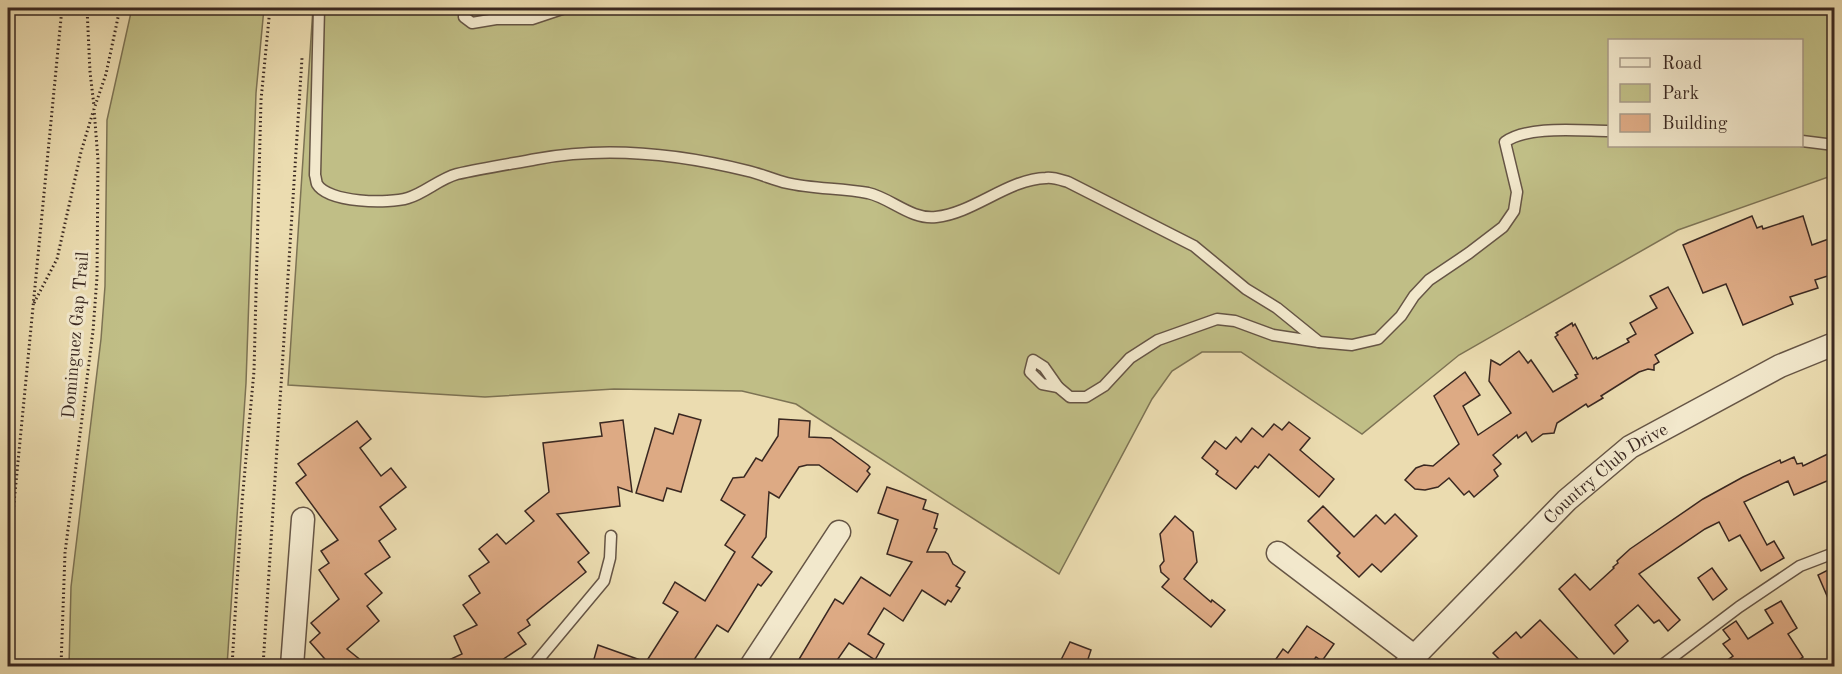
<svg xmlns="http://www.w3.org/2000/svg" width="1842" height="674" font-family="'Old Standard TT',serif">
	<rect width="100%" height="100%" fill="#ebdcb0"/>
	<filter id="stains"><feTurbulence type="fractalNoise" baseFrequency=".00333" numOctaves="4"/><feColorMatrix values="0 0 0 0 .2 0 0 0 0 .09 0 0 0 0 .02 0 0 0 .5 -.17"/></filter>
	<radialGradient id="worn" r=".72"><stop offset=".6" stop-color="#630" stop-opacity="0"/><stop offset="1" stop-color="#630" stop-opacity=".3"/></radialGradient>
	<g fill="#c0be86" stroke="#7d7354" stroke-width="1.5" fill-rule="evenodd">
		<polygon points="132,8 264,8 256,93 246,383 227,666 69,666 71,587 101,339 105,286 107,120"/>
		<path d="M 313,8 L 1834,8 L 1834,175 L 1678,230 L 1459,355 L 1362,434 L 1241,352 L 1202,352 L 1172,371 L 1152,399 L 1059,574 L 796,404 L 742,391 L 614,389 L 485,397 L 288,385 ZM 1610,40 L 1802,40 L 1802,146 L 1610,146 Z"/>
	</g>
	<g fill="#ddaa84" stroke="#3a2821" stroke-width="1.5">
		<polygon points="1752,216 1757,228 1762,226 1763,229 1803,216 1812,245 1834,237 1834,274 1815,280 1818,288 1790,297 1793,304 1743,325 1726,284 1703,293 1683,245"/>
		<polygon points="1668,287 1693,333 1655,355 1659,362 1654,365 1654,370 1648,369 1639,372 1601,396 1603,398 1588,407 1586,404 1557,423 1554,433 1543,434 1532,442 1526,432 1518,438 1517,435 1493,455 1501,464 1494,470 1498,476 1474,497 1469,491 1464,495 1449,478 1438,487 1425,490 1415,489 1405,480 1416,468 1424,465 1433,466 1459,444 1434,396 1465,372 1480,395 1463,406 1478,435 1511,413 1489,381 1491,360 1500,365 1519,351 1528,363 1531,360 1553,392 1577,378 1575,375 1578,374 1555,337 1558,335 1556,333 1572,323 1573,326 1575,324 1593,359 1596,357 1597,359 1629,342 1627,339 1636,334 1630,323 1657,308 1650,296"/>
		<polygon points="679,414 701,420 681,492 667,488 663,501 636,493 655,428 673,434"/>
		<polygon points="779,419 810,421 809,437 831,438 868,465 870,467 867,471 870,474 857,492 819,465 807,465 799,467 779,498 769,492 766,537 752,557 772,572 761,586 758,584 728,632 717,625 690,666 592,666 598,645 646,662 678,612 663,603 675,582 705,601 735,552 725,545 745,515 721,500 733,478 744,477 756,458 762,461 778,436"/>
		<polygon points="623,420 632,492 618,487 620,506 557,514 589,553 578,562 586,572 527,620 530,625 518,633 526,644 493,666 436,666 462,654 454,636 477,625 463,605 480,593 469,576 489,562 479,549 497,534 506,544 534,521 525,511 549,492 543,443 602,436 600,423"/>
		<polygon points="357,421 371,439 360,448 381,476 391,468 406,487 380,507 396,529 379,541 390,557 365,574 382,593 367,606 379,621 347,649 368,666 331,666 310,642 320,633 311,623 339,599 319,570 329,563 321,551 338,540 296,483 306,475 298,464"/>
		<polygon points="1289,422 1310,438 1300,450 1334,479 1319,497 1269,454 1258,468 1255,466 1236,489 1216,474 1218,471 1202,458 1215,441 1226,449 1236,437 1241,442 1252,428 1263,437 1274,424 1282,430"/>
		<polygon points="1834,451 1834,478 1794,495 1788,481 1744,502 1767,545 1774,541 1784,558 1761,571 1740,535 1729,541 1719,522 1705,529 1639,574 1680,620 1668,631 1659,620 1654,623 1638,605 1615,625 1628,641 1614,654 1559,589 1575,574 1590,590 1614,568 1613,567 1618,563 1617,561 1630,549 1703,499 1743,477 1780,460 1781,463 1794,457 1797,464 1802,463 1803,466"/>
		<polygon points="887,487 926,500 923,509 938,514 934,528 937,529 927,552 945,552 948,554 953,564 965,572 956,586 960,588 951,602 948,600 945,605 922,590 903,621 884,608 868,634 884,644 875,660 849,643 833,666 795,666 835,599 843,604 861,577 890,596 912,562 887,554 898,520 878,513"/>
		<polygon points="1323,506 1354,537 1376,515 1385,524 1395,514 1417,536 1381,572 1372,564 1359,577 1337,556 1340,553 1308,521"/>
		<polygon points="1175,516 1193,532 1197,562 1184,579 1211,602 1212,600 1225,610 1211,627 1162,587 1169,579 1161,572 1160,566 1164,561 1160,534"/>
		<polygon points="1834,567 1834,612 1818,575"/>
		<polygon points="1712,568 1727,589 1713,600 1698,578"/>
		<polygon points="1781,601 1797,628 1788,634 1803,657 1790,666 1719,666 1733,656 1723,644 1730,639 1723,630 1736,621 1748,639 1773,623 1765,610"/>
		<polygon points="1540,620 1585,666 1491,666 1499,659 1493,653 1516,632 1521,638"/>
		<polygon points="1307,626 1334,644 1322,661 1316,657 1309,666 1271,666 1283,649 1288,653"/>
		<polygon points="1070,642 1091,650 1088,659 1104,666 1058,666"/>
	</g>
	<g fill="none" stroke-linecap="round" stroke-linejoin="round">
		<g stroke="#665545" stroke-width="13">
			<g id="service">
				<path d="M 319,8 L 315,175 C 316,178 316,181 317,184 C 328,203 389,204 408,198 C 425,193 439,179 457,174 C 483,168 510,164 537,159 C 606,146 680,154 748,171 C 761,174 774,180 787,183 C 812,189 842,188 868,193 C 891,198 911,220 936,217 C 974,213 1008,179 1046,178 C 1053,177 1061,180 1068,182 L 1194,246 L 1246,289 L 1277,308 L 1319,342"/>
				<polyline points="465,8 464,17 472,23 496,19 532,19 565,8"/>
				<polyline points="1802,141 1834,145"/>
				<polygon points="1033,360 1044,367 1058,387 1042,384 1030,372"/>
				<path d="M 1058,387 L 1070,397 L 1086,397 L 1104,386 L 1130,358 L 1158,340 L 1217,319 L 1235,321 L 1273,335 L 1319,342 L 1352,345 L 1378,339 L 1401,316 L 1414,296 L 1429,280 L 1469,253 L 1503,227 L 1514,211 L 1517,192 L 1505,142 C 1528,125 1581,131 1610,131"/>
				<polyline points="533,666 604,581 610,558 611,536"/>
				<polyline points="1661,666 1739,607 1800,566 1834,553"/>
			</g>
		</g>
		<g stroke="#665545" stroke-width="25">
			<g id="minor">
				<polyline points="1278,553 1415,657"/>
				<polyline points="292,666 303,519"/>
				<polyline points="751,666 839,532"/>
				<path id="s1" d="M 1405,666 L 1567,500 L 1630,447 L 1780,366 L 1834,344"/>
			</g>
		</g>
		<g stroke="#3a2821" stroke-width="3" stroke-dasharray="1.5 3" stroke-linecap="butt">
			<polyline points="87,8 90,72 94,106"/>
			<polyline points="34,303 57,259 81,152 93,112"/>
			<polyline points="8,565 62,8"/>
			<polyline points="61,666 65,553 93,331 97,277 98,160 94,109 106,74 120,8"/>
			<polyline points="232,666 242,502 254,371 261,100 270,8"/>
			<polyline points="263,666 302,58"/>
		</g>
		<use href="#service" stroke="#f2e8cc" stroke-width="10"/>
		<use href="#minor" stroke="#f2e8cc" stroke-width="22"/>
	</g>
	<g text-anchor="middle" stroke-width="6" stroke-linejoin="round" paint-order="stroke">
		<g font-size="18" fill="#3a2821" stroke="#f2e8cc">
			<text transform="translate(75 335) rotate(-85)" y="6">Dominguez Gap Trail</text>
			<text dy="6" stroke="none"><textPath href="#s1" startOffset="279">Country Club Drive</textPath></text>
		</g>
	</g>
	<rect width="1842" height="674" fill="none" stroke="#ebdcb0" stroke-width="30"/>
	<rect x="9" y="9" width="1824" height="656" fill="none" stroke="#3a2821" stroke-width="3"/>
	<rect x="15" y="15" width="1812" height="644" fill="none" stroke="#3a2821" stroke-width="1.5"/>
	<rect x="1608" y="39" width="195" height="108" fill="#f2e8cc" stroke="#a89b88" stroke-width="1.5"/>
	<rect x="1620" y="58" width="30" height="9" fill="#f2e8cc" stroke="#a89b88" stroke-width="1.5"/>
	<text x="1662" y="69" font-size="18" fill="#3a2821">Road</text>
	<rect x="1620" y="84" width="30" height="18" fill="#c0be86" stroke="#a89b88" stroke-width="1.5"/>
	<text x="1662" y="99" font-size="18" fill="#3a2821">Park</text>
	<rect x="1620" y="114" width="30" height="18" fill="#ddaa84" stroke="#a89b88" stroke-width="1.5"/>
	<text x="1662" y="129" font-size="18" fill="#3a2821">Building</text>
	<rect width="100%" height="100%" filter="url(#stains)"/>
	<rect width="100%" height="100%" fill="url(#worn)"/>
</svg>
